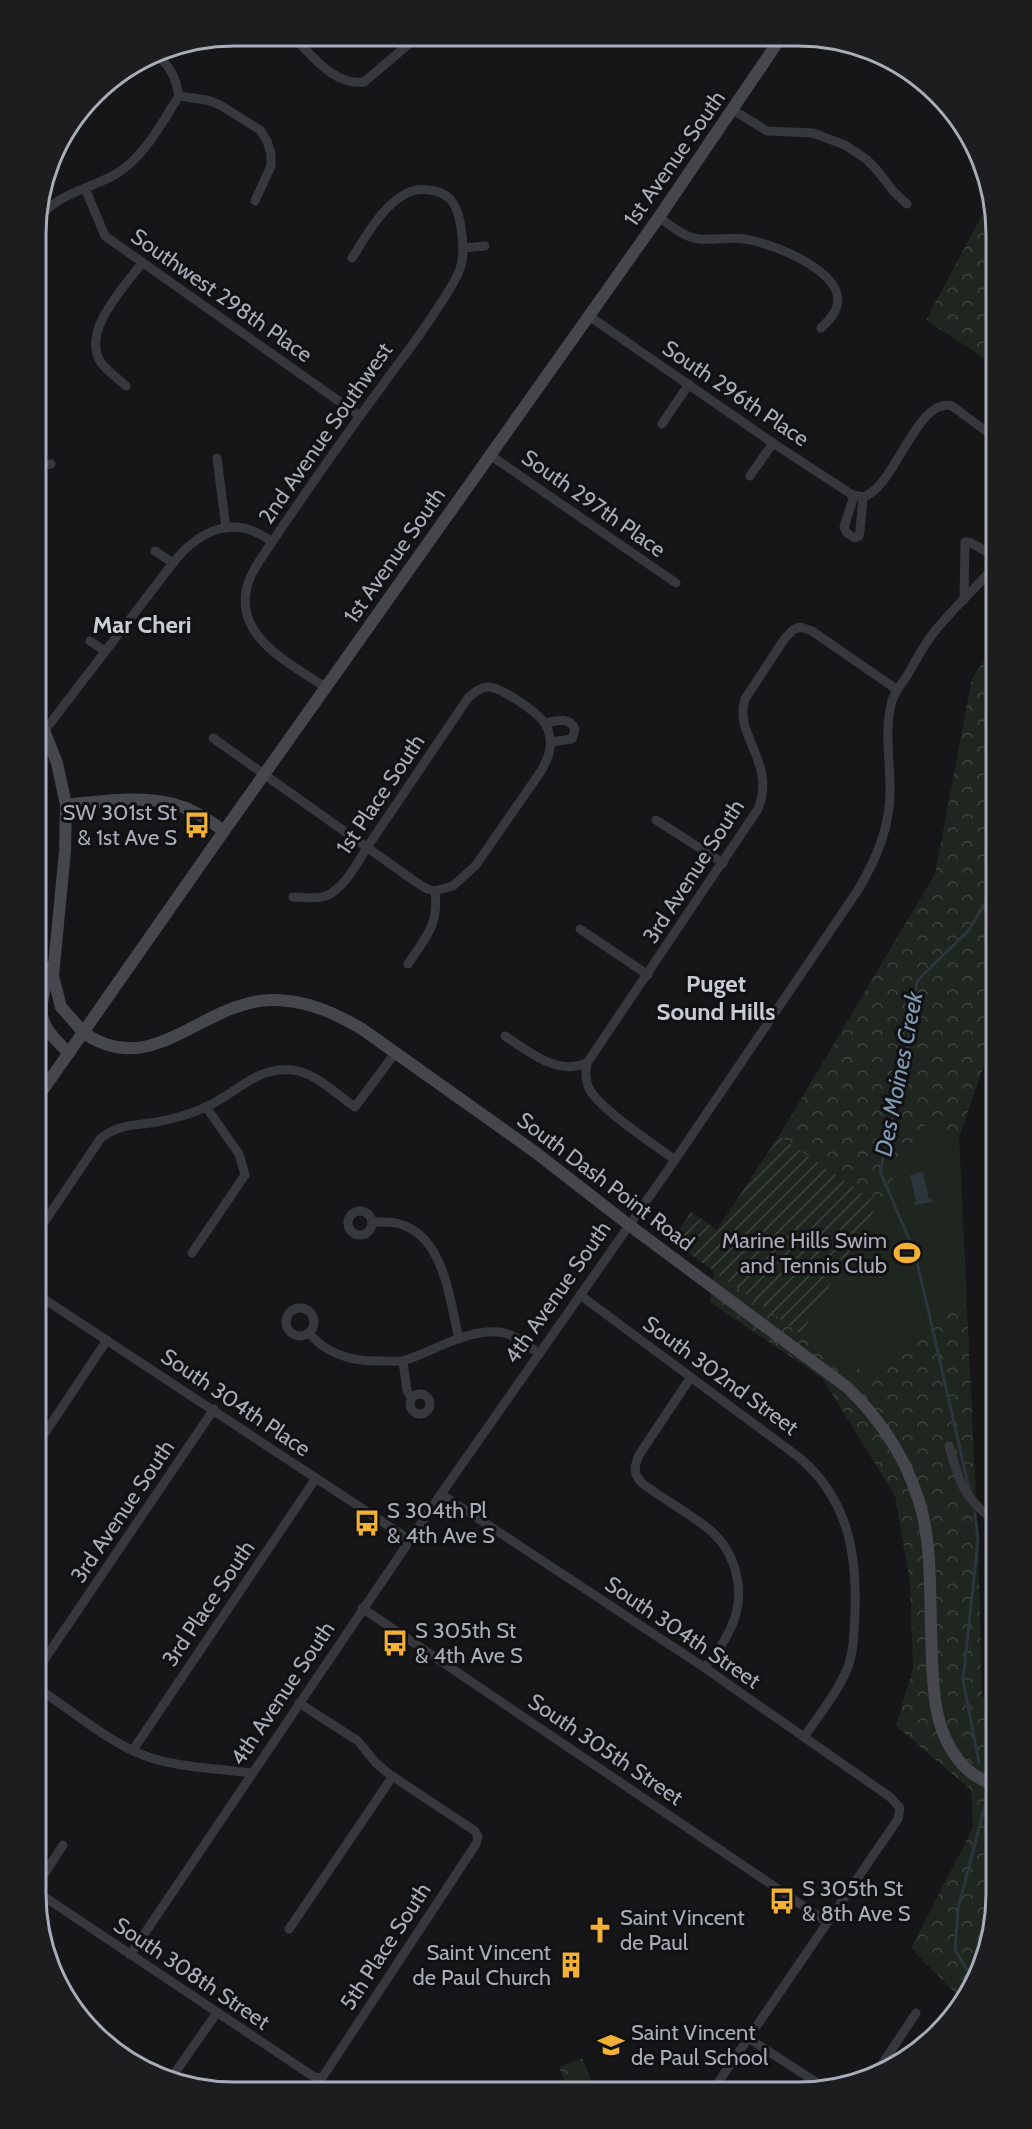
<svg xmlns="http://www.w3.org/2000/svg" width="1032" height="2129" font-family="Cabin,sans-serif">
	<defs>
		<pattern id="forest-crowns" width="20" height="18" patternUnits="userSpaceOnUse" patternTransform="scale(1.5)"><rect width="20" height="18" fill="#1e261f"/><path d="M2 6a3 3 0 1 1 6 0M12 15a3 3 0 1 1 6 0" fill="none" stroke="#3c433d"/></pattern>
		<pattern id="garden-furrows" width="10" height="10" patternUnits="userSpaceOnUse" patternTransform="scale(1.5)"><rect width="10" height="10" fill="#1e261f"/><path d="M-1 1l2-2M0 10L10 0M9 11l2-2" fill="none" stroke="#3c433d"/></pattern>
	</defs>
	<rect width="100%" height="100%" fill="#161618"/>
	<g fill="url(#forest-crowns)">
		<polygon points="989,202 990,362 926,320"/>
		<polygon points="991,651 992,1042 959,1137 978,1540 982,1695 995,1711 996,1908 981,1970 955,2012 957,1995 911,1948 973,1828 971,1790 896,1726 913,1668 910,1582 895,1496 822,1378 710,1302 714,1273 723,1254 717,1230 779,1136 935,874 972,678"/>
		<polygon points="583,2058 593,2087 567,2087 559,2067"/>
	</g>
	<polygon fill="url(#garden-furrows)" points="779,1136 878,1204 801,1334 672,1241 691,1212 717,1230"/>
	<polygon fill="#1e261f" points="928,1120 959,1137 967,1301 865,1373 801,1334"/>
	<polygon fill="#2c353c" points="923,1172 929,1199 932,1199 932,1202 915,1205 914,1203 916,1202 910,1175"/>
	<g fill="none" stroke-linecap="round" stroke-linejoin="round">
		<g stroke="#2c353c" stroke-width="3">
			<polyline points="969,1488 915,1253 880,1171 904,1074 917,981 969,930 992,891"/>
			<polyline points="975,1514 978,1540 963,1680 979,1763"/>
			<polyline points="974,1981 955,1950 958,1909 986,1801"/>
		</g>
		<g stroke="#37383d" stroke-width="9">
			<path d="M 292,36 C 312,55 334,86 364,82 L 417,37"/>
			<path d="M 154,54 C 170,64 176,78 179,96"/>
			<polyline points="179,96 207,100 220,105 260,130 267,141 271,154 271,166 255,201"/>
			<polyline points="733,110 767,131 813,133 845,145 866,159 876,169 894,192 907,204"/>
			<polyline points="85,188 105,236 360,416"/>
			<path d="M 659,217 C 670,225 681,235 694,238 C 710,242 728,236 745,239 C 771,243 846,271 837,306 C 835,315 827,322 821,328"/>
			<path d="M 38,220 C 55,194 90,189 116,174 C 145,156 161,124 179,96"/>
			<polyline points="463,248 485,246"/>
			<polyline points="589,316 773,443 851,494 863,497"/>
			<path d="M 126,386 C 119,379 108,372 102,364 C 79,333 124,287 142,263"/>
			<polyline points="662,424 689,384"/>
			<polyline points="490,455 676,583"/>
			<polyline points="217,458 226,528"/>
			<polyline points="38,466 51,464"/>
			<polyline points="750,476 773,443"/>
			<polyline points="854,496 844,527 847,533 855,538 859,536 860,531 863,497"/>
			<path d="M 863,497 C 895,488 917,396 952,406 L 990,434"/>
			<polyline points="155,551 173,563"/>
			<polyline points="964,600 965,542 969,542 991,554"/>
			<polyline points="90,641 105,651"/>
			<path d="M 325,687 C 291,664 234,637 247,587 C 251,571 263,556 272,542 C 308,489 344,437 382,386 C 400,361 419,337 435,312 C 444,298 454,285 460,269 C 466,254 462,211 450,199 C 440,189 419,187 407,193 C 382,206 367,235 352,258"/>
			<path d="M 545,723 C 556,721 569,716 575,729 L 572,739 L 551,742"/>
			<path d="M 45,730 L 173,563 C 199,530 235,513 272,542"/>
			<path d="M 213,738 L 413,880 L 427,889 L 435,891 L 453,886 L 476,865 L 537,777 C 545,766 552,753 550,738 C 549,732 547,726 543,721 C 535,711 501,687 488,687 C 480,687 474,693 468,698 C 436,745 404,793 372,840 C 360,857 350,880 333,892 C 322,901 306,897 293,897"/>
			<polyline points="656,820 723,863"/>
			<polyline points="580,929 648,975"/>
			<path d="M 408,964 C 426,937 439,925 435,891"/>
			<path d="M 505,1036 C 529,1052 558,1076 587,1063"/>
			<path d="M 675,1160 C 655,1145 601,1110 590,1090 C 585,1081 585,1073 587,1063 L 758,809 C 777,762 733,736 745,699 L 785,638 L 793,630 L 800,627 L 812,631 L 896,689"/>
			<circle cx="360" cy="1223" r="12"/>
			<path d="M 372,1222 C 382,1222 391,1221 400,1224 C 445,1237 450,1302 459,1339"/>
			<path d="M 41,1227 L 101,1138 C 121,1123 135,1126 157,1122 C 173,1119 191,1114 206,1107 C 236,1094 256,1066 292,1070 C 315,1072 336,1094 355,1107 L 395,1053"/>
			<polyline points="192,1253 245,1175 239,1154 206,1107"/>
			<path d="M 580,1295 L 800,1458 C 847,1499 857,1551 855,1612 C 854,1631 854,1650 848,1667 C 838,1692 819,1715 804,1737"/>
			<polyline points="41,1297 410,1540"/>
			<circle cx="300" cy="1322" r="14"/>
			<path d="M 309,1333 C 328,1356 355,1362 383,1361 C 391,1361 399,1362 406,1360 C 435,1350 466,1330 498,1332 C 514,1333 526,1344 538,1353"/>
			<polyline points="403,1361 407,1391 412,1398"/>
			<path d="M 691,1377 L 639,1455 C 634,1467 633,1474 642,1483 C 664,1500 690,1513 711,1531 C 737,1554 746,1593 732,1625 C 726,1641 715,1654 705,1668"/>
			<circle cx="420" cy="1404" r="10"/>
			<polyline points="41,1439 107,1340"/>
			<path d="M 949,1446 C 959,1481 963,1498 994,1520"/>
			<polyline points="441,1494 705,1668 890,1797 900,1808 898,1819 715,2087"/>
			<polyline points="362,1608 827,1922"/>
			<polyline points="42,1663 214,1409"/>
			<path d="M 42,1691 C 72,1711 109,1742 143,1755 C 176,1768 216,1768 251,1773"/>
			<polyline points="133,1750 316,1478"/>
			<polyline points="43,1876 63,1845"/>
			<polyline points="43,1896 314,2077 322,2078 476,1844 478,1837 475,1831 389,1774 376,1763 358,1741 299,1703"/>
			<polyline points="289,1929 393,1776"/>
			<path d="M 130,1955 L 441,1494 L 675,1160 L 858,890 C 877,858 891,825 890,787 C 890,758 884,729 892,701 C 895,690 903,683 908,674 C 917,659 924,644 935,631 C 952,610 973,591 991,570"/>
			<polyline points="748,2038 822,2086"/>
			<polyline points="875,2075 916,2013"/>
			<polyline points="172,2077 216,2014"/>
		</g>
		<g stroke="#45474d" stroke-width="12">
			<polyline points="39,718 57,763 66,805 65,851 53,976"/>
			<path d="M 66,805 C 101,801 149,794 183,807 C 198,812 211,822 224,831"/>
			<path d="M 50,967 C 40,1011 32,1019 69,1053"/>
			<path d="M 84,1033 C 153,1081 202,1001 272,1000 C 306,1000 333,1012 362,1029 L 535,1152 L 629,1225 L 848,1388 C 884,1423 911,1466 923,1516 C 931,1552 930,1592 931,1629 C 933,1676 929,1735 968,1770 C 976,1777 986,1782 995,1786"/>
			<polyline points="40,1094 224,831 659,217 780,39"/>
		</g>
		<polyline stroke="#45474d" stroke-width="12" points="53,976 61,1007 84,1033"/>
	</g>
	<defs>
		<g id="bus-bare" transform="scale(2.07)"><path d="M-5-6H5V4H4V6H2V4H-2V6H-4V4H-5ZM-3.5-4V0h7V-4ZM-3.5 1.2v1.5H-2V1.2ZM2 1.2v1.5H3.5V1.2Z" fill="#f2b134" stroke="#111113" stroke-width="2.5" paint-order="stroke"/></g>
		<g id="stadium-bare" transform="scale(2.07)"><path d="M0-5a6.5 5 0 1 0 0 10a6.5 5 0 1 0 0-10ZM-3.5-1.8h7v3.6h-7Z" fill="#f2b134" stroke="#111113" stroke-width="2.5" paint-order="stroke"/></g>
		<g id="church-bare" transform="scale(2.07)"><path d="M-1.2-6h2.4v3.5h3.3v2.4h-3.3V6h-2.4V-.1h-3.3v-2.4h3.3Z" fill="#f2b134" stroke="#111113" stroke-width="2.5" paint-order="stroke"/></g>
		<g id="building-bare" transform="scale(2.07)"><path d="M-4-6H4V6H1V3H-1V6H-4ZM-2.5-4.3h1.7v1.8h-1.7ZM.8-4.3h1.7v1.8H.8ZM-2.5-1h1.7V.8h-1.7ZM.8-1h1.7V.8H.8Z" fill="#f2b134" stroke="#111113" stroke-width="2.5" paint-order="stroke"/></g>
		<g id="school-bare" transform="scale(2.07)"><path d="M0-5L7-2L0 1L-7-2ZM-4 1L0 2.5L4 1V4Q0 6-4 4Z" fill="#f2b134" stroke="#111113" stroke-width="2.5" paint-order="stroke"/></g>
	</defs>
	<g fill-rule="evenodd">
		<use href="#bus-bare" x="197" y="825"/>
		<use href="#stadium-bare" x="907" y="1253"/>
		<use href="#bus-bare" x="367" y="1523"/>
		<use href="#bus-bare" x="395" y="1643"/>
		<use href="#bus-bare" x="782" y="1901"/>
		<use href="#church-bare" x="600" y="1930"/>
		<use href="#building-bare" x="571" y="1965"/>
		<use href="#school-bare" x="611" y="2045"/>
	</g>
	<g text-anchor="middle" stroke-width="6" stroke-linejoin="round" paint-order="stroke">
		<g font-size="22" fill="#a8adb8" stroke="#111113">
			<text transform="translate(674 158) rotate(-55)" y="8">1st Avenue South</text>
			<text transform="translate(222 295) rotate(35)" y="8">Southwest 298th Place</text>
			<text transform="translate(736 393) rotate(34)" y="8">South 296th Place</text>
			<text transform="translate(325 433) rotate(-55)" y="8">2nd Avenue Southwest</text>
			<text transform="translate(594 503) rotate(35)" y="8">South 297th Place</text>
			<text transform="translate(394 555) rotate(-55)" y="8">1st Avenue South</text>
			<text transform="translate(380 794) rotate(-56)" y="8">1st Place South</text>
			<text transform="translate(693 871) rotate(-57)" y="8">3rd Avenue South</text>
			<text transform="translate(606 1181) rotate(37)" y="8">South Dash Point Road</text>
			<text transform="translate(557 1292) rotate(-55)" y="8">4th Avenue South</text>
			<text transform="translate(721 1375) rotate(36)" y="8">South 302nd Street</text>
			<text transform="translate(236 1402) rotate(34)" y="8">South 304th Place</text>
			<text transform="translate(122 1511) rotate(-56)" y="8">3rd Avenue South</text>
			<text transform="translate(208 1603) rotate(-56)" y="8">3rd Place South</text>
			<text transform="translate(683 1632) rotate(34)" y="8">South 304th Street</text>
			<text transform="translate(282 1693) rotate(-56)" y="8">4th Avenue South</text>
			<text transform="translate(606 1749) rotate(34)" y="8">South 305th Street</text>
			<text transform="translate(385 1946) rotate(-57)" y="8">5th Place South</text>
			<text transform="translate(192 1973) rotate(34)" y="8">South 308th Street</text>
		</g>
		<g font-size="22" fill="#a8adb8" stroke="#111113" text-anchor="start">
			<text x="177" y="820" text-anchor="end">SW 301st St<tspan x="177" dy="25">&amp; 1st Ave S</tspan></text>
			<text x="887" y="1248" text-anchor="end">Marine Hills Swim<tspan x="887" dy="25">and Tennis Club</tspan></text>
			<text x="387" y="1518">S 304th Pl<tspan x="387" dy="25">&amp; 4th Ave S</tspan></text>
			<text x="415" y="1638">S 305th St<tspan x="415" dy="25">&amp; 4th Ave S</tspan></text>
			<text x="802" y="1896">S 305th St<tspan x="802" dy="25">&amp; 8th Ave S</tspan></text>
			<text x="620" y="1925">Saint Vincent<tspan x="620" dy="25">de Paul</tspan></text>
			<text x="551" y="1960" text-anchor="end">Saint Vincent<tspan x="551" dy="25">de Paul Church</tspan></text>
			<text x="631" y="2040">Saint Vincent<tspan x="631" dy="25">de Paul School</tspan></text>
		</g>
		<g font-size="24" font-weight="bold" fill="#c9ccd4" stroke="#111113">
			<text x="142" y="633">Mar Cheri</text>
			<text x="716" y="992">Puget<tspan x="716" dy="28">Sound Hills</tspan></text>
		</g>
		<g font-size="24" font-style="italic" fill="#7f9bb3" stroke="#111113">
			<text transform="translate(899 1074) rotate(-79)" y="8">Des Moines Creek</text>
		</g>
	</g>
	<path d="M0 0H1032V2129H0ZM234 46H798A188 188 0 0 1 986 234V1894A188 188 0 0 1 798 2082H234A188 188 0 0 1 46 1894V234A188 188 0 0 1 234 46Z" fill="#1d1d20" fill-rule="evenodd"/>
	<path fill="none" stroke="#a8adb8" stroke-width="3" d="M234 46H798A188 188 0 0 1 986 234V1894A188 188 0 0 1 798 2082H234A188 188 0 0 1 46 1894V234A188 188 0 0 1 234 46Z"/>
</svg>
